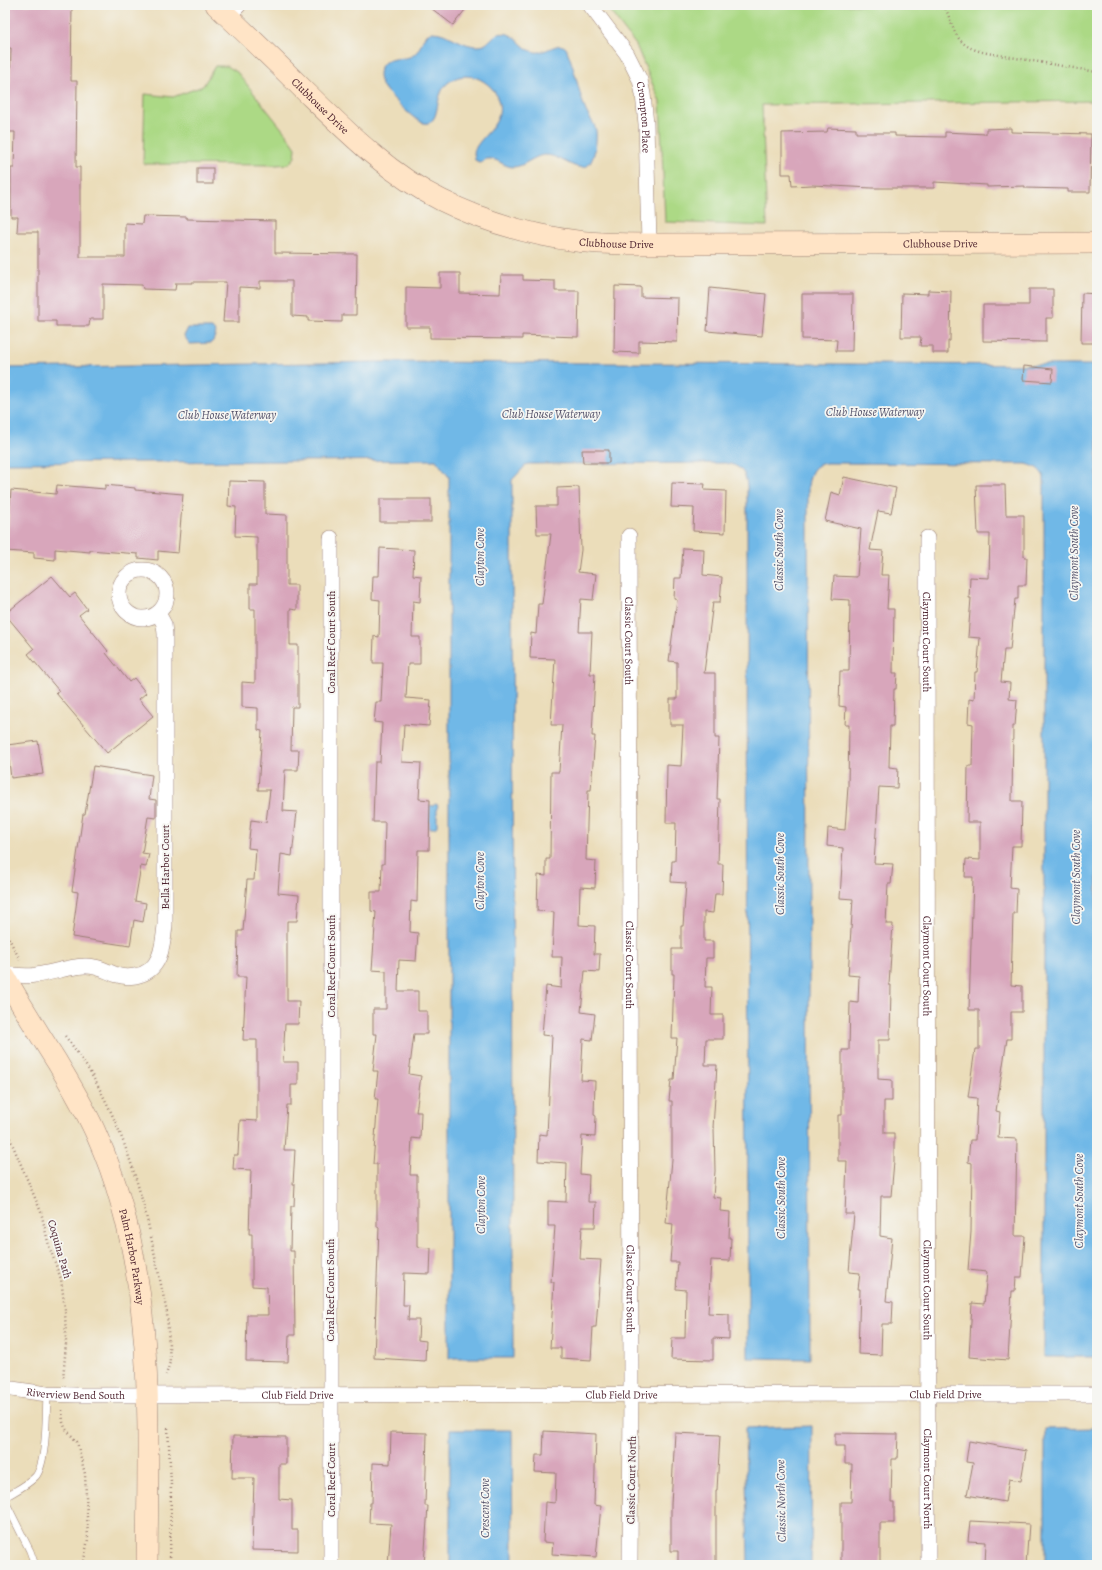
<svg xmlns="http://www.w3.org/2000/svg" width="1102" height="1570" font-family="Alegreya,serif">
	<rect width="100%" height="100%" fill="#f6f6f2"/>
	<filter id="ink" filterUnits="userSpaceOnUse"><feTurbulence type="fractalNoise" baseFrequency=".025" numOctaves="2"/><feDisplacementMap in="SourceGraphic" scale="8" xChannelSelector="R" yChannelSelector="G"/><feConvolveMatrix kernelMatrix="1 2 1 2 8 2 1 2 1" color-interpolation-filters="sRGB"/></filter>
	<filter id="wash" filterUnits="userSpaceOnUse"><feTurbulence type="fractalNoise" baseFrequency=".012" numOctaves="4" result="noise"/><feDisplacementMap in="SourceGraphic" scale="16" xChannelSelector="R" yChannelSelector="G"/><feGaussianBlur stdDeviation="0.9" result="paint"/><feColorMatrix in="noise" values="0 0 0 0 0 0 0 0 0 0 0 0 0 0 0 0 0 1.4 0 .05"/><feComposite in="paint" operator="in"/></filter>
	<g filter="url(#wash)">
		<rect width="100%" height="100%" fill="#ebddba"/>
		<g fill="#acd985" stroke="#7b7c58">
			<polygon points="605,5 1097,5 1097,101 762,105 767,226 665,222 660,102 636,45"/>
			<polygon points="215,66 227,66 237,72 287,135 296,148 295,157 289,164 276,165 143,164 145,94 173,97 203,86"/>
		</g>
		<g fill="#6fb8e7" stroke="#5c6c89">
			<path d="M 432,32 C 449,32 462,47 479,46 C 491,46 491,30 508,34 C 519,38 523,50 535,52 C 546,54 558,40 566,48 C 575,69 578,89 585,109 C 588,117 595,123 596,131 C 597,140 595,164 585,167 C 572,170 559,154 544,155 C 533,156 524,167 513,167 C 504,167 496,157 487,159 C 484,159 483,162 479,162 L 475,160 L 474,153 L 475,149 C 485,131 507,122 497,97 C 495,90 489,85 483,81 C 475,76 463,74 454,79 C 431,90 443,118 428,123 C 419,126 399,104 392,97 C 385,90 376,81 380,69 C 385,55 402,61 412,56 C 420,51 421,43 425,36 Z"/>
			<polygon points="188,328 212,328 216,333 213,341 211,343 190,344 184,336"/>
			<path d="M 379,362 L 1097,365 L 1097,1357 L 1044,1357 L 1044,477 C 1040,469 1035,466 1026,464 L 827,463 C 813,464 810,473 808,486 L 810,1359 L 748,1358 L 747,486 C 746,472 740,465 725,463 L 527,464 L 512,480 L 513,1358 L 449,1358 L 449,477 L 436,460 L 5,463 L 5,368 Z"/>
			<polygon points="435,804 438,805 437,808 437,826 435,828 429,828 429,805 433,806"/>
			<polygon points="812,1426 811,1565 748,1565 745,1428"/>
			<polygon points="1097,1428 1097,1565 1045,1565 1045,1429"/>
			<polygon points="450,1430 512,1430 513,1565 450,1565"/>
		</g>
		<g id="blocks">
			<g fill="#d8a6bb">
				<polygon points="5,5 72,5 71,81 77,81 76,167 80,167 80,257 125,257 125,223 142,224 143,216 187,217 187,219 275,221 275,253 357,254 356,315 342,315 342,322 308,321 308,317 292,316 292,281 260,281 260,288 239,287 239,322 223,322 226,282 192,282 192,283 176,283 175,290 143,289 142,285 103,284 103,319 90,319 89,326 56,326 56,321 38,321 38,232 17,232 18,217 11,217 11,168 14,168 15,132 8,132 8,84 10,84 11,48 5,48"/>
				<polygon points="427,5 469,5 453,25"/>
				<polygon points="828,128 856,129 856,133 895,133 895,136 945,137 945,132 986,134 986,129 1011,128 1011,132 1091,134 1090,192 1068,192 1068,189 1025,188 1025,186 987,187 987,185 934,182 934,188 872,188 812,185 792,186 791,174 782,174 782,133 827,132"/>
				<rect x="197" y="168" width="16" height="16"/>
				<polygon points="440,273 460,273 460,293 500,294 501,275 523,275 523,280 555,281 555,291 579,291 578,337 522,335 522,339 430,338 430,327 406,327 406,287 440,288"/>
				<polygon points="615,286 641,287 641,297 678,298 677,342 639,341 639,353 614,352"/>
				<polygon points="710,288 766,294 762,336 707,331"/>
				<polygon points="1029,289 1053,289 1053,318 1046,318 1046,342 983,341 983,305 1029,305"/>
				<polygon points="928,290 951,291 950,341 948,341 948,353 933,353 933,346 920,346 921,337 901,337 902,293 928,294"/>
				<polygon points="1082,293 1097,294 1097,343 1081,343"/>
				<polygon points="802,294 853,294 852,351 836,351 837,340 802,339"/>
				<polygon points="1024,366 1053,369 1052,382 1023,380"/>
				<polygon points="582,450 609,450 609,463 583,463"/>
				<polygon points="844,477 896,488 891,513 878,511 870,550 883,551 881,575 889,575 887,609 894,609 893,673 897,673 896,689 894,689 893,726 890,726 889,767 898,768 897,788 879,787 874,863 893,864 891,884 888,884 886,924 893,924 889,985 891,985 890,1040 878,1040 878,1079 892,1080 892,1101 884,1101 884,1133 894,1133 894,1161 891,1196 881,1196 880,1236 892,1238 886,1301 893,1302 892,1324 882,1324 881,1355 858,1354 860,1289 858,1289 860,1273 849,1272 854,1214 845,1214 847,1161 838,1161 838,1115 842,1115 842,1050 849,1050 850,1002 858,1003 859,976 848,975 853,899 840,898 843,848 827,846 828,828 845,830 848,786 849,725 845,725 846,707 839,706 840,671 849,671 850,600 832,599 834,576 857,577 861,529 825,521 831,492 840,495"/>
				<polygon points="229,481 265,482 265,514 287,515 287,585 297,585 297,610 290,609 290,645 298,645 298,707 292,707 291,750 299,750 298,770 285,770 283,811 297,812 292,856 281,854 278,893 299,895 297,921 287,921 287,1001 299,1001 298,1024 285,1024 283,1062 298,1062 298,1085 291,1085 291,1105 287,1105 284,1150 295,1150 293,1184 295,1184 294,1206 291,1206 290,1251 294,1251 295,1335 289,1335 288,1362 246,1361 247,1315 268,1315 267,1287 252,1286 252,1234 249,1234 251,1170 233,1169 234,1155 238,1155 240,1120 257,1121 257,1040 243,1040 246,977 237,977 238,931 243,931 247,880 254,880 256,849 248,848 251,820 266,822 270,790 258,790 262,731 258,730 258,708 242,707 242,682 255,683 255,609 250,609 250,584 257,584 257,537 235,536 236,507 228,506"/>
				<polygon points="672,483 705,484 704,490 726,491 725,533 693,531 694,508 671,507"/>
				<polygon points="57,485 105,489 105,485 135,488 135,490 183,494 178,553 158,551 158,560 138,558 138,554 90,550 90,552 55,549 55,560 34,558 34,553 6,551 11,490 56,494"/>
				<polygon points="976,485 1005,485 1006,515 1024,515 1024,557 1027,557 1026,585 1018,585 1018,599 1015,599 1010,650 1004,650 1001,682 1010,683 1009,699 1017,700 1015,726 1013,726 1012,801 1022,801 1021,846 1012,846 1010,888 1017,889 1016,913 1013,913 1011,985 1022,986 1022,1012 1011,1012 1011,1039 1007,1039 996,1111 1000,1112 998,1138 1017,1139 1015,1236 1025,1236 1022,1277 1016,1277 1015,1291 1012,1291 1008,1360 969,1357 972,1303 984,1304 987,1272 968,1270 971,1232 972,1163 968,1162 970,1140 975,1140 977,1098 968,1097 975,1049 979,1049 979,1010 969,1010 973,877 965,877 966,859 980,860 980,822 967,822 968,766 972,766 973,724 968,723 969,699 974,700 975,672 977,672 980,638 968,637 971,598 969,598 970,577 989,578 990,534 978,534"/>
				<polygon points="579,487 581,550 578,572 596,574 593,600 581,599 579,632 592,632 590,674 595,674 592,736 595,736 591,790 588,790 586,860 596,861 595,888 580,887 579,925 595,926 594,954 600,954 599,972 585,971 581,1012 595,1014 592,1040 583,1039 581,1080 595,1081 594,1115 596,1116 595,1137 582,1136 580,1174 589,1175 588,1202 596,1202 595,1227 582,1227 580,1259 601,1260 596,1327 593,1327 591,1360 561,1358 561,1348 550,1348 554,1282 551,1282 555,1226 548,1226 548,1201 566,1202 567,1163 538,1161 539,1134 547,1135 552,1036 542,1035 546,986 561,988 562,957 552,957 554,912 537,911 538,875 546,876 546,859 550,859 551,772 559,772 562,725 551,725 555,659 530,658 531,633 536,634 538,604 542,604 551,534 537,534 536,506 557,506 557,488"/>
				<rect x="380" y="499" width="51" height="23"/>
				<polygon points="380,548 414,550 413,575 421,576 420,602 413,601 412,637 420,637 420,664 408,664 406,698 431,700 429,726 404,724 402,762 421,763 419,799 430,800 429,850 418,850 417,902 411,901 410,932 418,933 416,961 399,960 398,991 418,991 418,1011 427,1011 427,1034 414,1034 409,1074 421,1076 416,1112 421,1112 420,1139 412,1138 410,1175 417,1175 417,1247 431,1248 430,1274 404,1273 403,1305 409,1305 408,1320 419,1320 418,1340 426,1341 425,1361 374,1358 379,1227 377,1227 377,1164 373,1164 378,1099 375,1099 378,1071 373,1071 377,1034 373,1034 373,1009 386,1009 386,971 372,970 376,912 371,911 371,892 381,892 382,864 384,864 385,822 373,822 375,762 380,762 382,723 374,722 376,702 381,702 383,663 373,663 374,636 379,637 380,600 372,599 373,576 379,576"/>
				<polygon points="683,548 704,549 703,575 722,577 720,602 713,602 704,673 715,673 715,738 719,738 717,799 720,799 718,864 723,864 722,894 715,894 713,913 704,912 704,941 713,941 713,958 706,958 705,987 712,987 711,1015 723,1015 723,1039 706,1039 705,1065 717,1065 713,1128 714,1128 715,1171 713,1197 721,1198 720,1211 730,1212 729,1238 731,1238 730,1261 711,1260 708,1313 729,1314 729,1339 713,1338 713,1360 671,1359 672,1338 685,1338 686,1290 676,1289 678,1262 670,1262 673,1224 666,1223 672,1160 672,1101 669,1101 671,1080 674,1080 677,1038 672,1038 674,974 672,974 672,949 681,949 681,926 683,926 686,883 671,882 672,861 675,861 676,823 666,823 667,765 681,766 683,725 670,725 670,699 677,699 677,662 669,661 677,600 674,599 675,578 681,578"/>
				<polygon points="52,576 70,597 75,593 87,609 79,615 108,651 106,653 129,682 134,678 146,693 139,699 153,716 107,753 56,693 59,691 28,654 34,649 5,614"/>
				<polygon points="38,741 43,774 11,778 7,745"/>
				<polygon points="93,766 152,775 149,799 156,800 156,818 148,817 142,853 149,854 146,867 141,866 135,901 146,903 143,922 134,920 130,946 72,937 78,892 72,891 83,814 85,814"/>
				<polygon points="544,1431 596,1434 594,1505 601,1506 596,1557 552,1554 553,1543 543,1542 545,1502 555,1503 556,1473 535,1472 536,1455 543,1455"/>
				<polygon points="391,1432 427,1433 425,1506 428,1506 424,1565 388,1565 391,1524 369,1523 370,1503 372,1503 373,1463 390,1464"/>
				<polygon points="675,1433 720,1435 717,1490 716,1490 716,1565 678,1565 678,1551 671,1551 671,1504"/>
				<polygon points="835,1433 898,1434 897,1459 892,1459 891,1502 894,1502 894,1523 880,1523 880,1565 841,1565 841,1502 851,1502 852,1464 845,1464 845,1446 835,1446"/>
				<polygon points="233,1436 286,1437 286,1464 279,1464 279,1499 292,1500 292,1530 298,1530 298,1551 252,1550 254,1478 232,1478"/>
				<polygon points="969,1441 1026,1451 1021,1481 1009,1479 1005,1502 967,1495 973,1463 966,1462"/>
				<polygon points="970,1521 1029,1524 1026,1565 985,1565 986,1542 968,1541"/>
			</g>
		</g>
	</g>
	<g filter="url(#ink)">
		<use href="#blocks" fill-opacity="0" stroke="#9a7e72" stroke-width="1"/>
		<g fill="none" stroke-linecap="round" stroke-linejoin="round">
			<g stroke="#9a7e72" stroke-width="8">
				<g id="lane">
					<path d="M 5,1497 C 15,1491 28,1485 36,1476 C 47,1461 46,1414 47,1394"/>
					<polyline points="5,1501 30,1551 35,1565"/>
				</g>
			</g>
			<g stroke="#9a7e72" stroke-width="16">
				<g id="street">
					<path id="s1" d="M 590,5 L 627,54 L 640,80 L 643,94 L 646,124 L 649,244"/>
					<polyline points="228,16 239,5"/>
					<path id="s2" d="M 629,536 L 631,1386 L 630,1565"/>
					<path id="s3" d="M 927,538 L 928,1565"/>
					<circle cx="143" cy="594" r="24"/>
					<path d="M 5,974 C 15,975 26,977 36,975 C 52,973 67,967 84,966 C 96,965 106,971 117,975 C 123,977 129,977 135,976 C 161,972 163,946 165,925 L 165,634 L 164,624 L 158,613"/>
					<path id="s4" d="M 5,1388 L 47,1394 L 76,1395 L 1097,1394"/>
					<polyline points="331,1565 331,538"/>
				</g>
			</g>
			<g stroke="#9a7e72" stroke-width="22">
				<g id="secondary">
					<path id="s5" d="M 216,5 C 247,34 277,63 307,93 C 348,133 390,175 441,200 C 483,221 531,235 577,241 C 601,244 625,244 649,244 L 1097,243"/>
					<path id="s6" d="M 5,977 C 22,1006 39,1034 57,1062 C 71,1086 86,1110 97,1136 C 157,1270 148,1421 147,1565"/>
				</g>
			</g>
			<g stroke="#9a7e72" stroke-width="2.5" stroke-dasharray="1 3" stroke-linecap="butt">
				<path d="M 944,5 C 956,31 953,46 987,53 L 1097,72"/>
				<polyline points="5,931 20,960"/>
				<path d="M 65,1036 C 110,1093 134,1162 150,1232"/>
				<polyline points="5,1127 41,1212 49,1246 61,1279 65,1309 66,1344 63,1379"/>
				<polyline points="151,1237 167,1313 170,1362 166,1375"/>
				<polyline points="62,1410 63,1422 65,1428 77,1442 85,1474 88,1539 83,1565"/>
				<polyline points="168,1428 171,1482 170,1565"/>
			</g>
			<use href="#lane" stroke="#fff" stroke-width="7"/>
			<use href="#street" stroke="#fff" stroke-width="15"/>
			<use href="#secondary" stroke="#ffe4c6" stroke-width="21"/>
		</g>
	</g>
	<g text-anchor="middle" stroke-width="3.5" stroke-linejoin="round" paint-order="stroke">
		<g font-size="11" fill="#4a1f2b" stroke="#f6f6f2">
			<text dy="4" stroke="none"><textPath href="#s5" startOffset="145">Clubhouse Drive</textPath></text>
			<text dy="4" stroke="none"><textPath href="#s1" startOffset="128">Crompton Place</textPath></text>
			<text dy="4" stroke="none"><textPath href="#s5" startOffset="481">Clubhouse Drive</textPath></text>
			<text dy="4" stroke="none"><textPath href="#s5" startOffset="805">Clubhouse Drive</textPath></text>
			<text dy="4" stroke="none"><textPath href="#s2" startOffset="105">Classic Court South</textPath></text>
			<text transform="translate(331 642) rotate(-90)" y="4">Coral Reef Court South</text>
			<text dy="4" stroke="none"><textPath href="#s3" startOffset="104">Claymont Court South</textPath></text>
			<text transform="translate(165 867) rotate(-90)" y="4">Bella Harbor Court</text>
			<text dy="4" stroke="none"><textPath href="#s2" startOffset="429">Classic Court South</textPath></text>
			<text transform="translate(331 966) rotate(-90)" y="4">Coral Reef Court South</text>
			<text dy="4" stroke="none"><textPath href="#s3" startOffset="428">Claymont Court South</textPath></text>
			<text transform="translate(60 1249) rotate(74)" y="4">Coquina Path</text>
			<text dy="4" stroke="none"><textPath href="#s6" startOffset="310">Palm Harbor Parkway</textPath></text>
			<text dy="4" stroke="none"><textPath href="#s2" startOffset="753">Classic Court South</textPath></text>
			<text transform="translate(330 1290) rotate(-90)" y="4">Coral Reef Court South</text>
			<text dy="4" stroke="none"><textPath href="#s3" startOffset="752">Claymont Court South</textPath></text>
			<text dy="4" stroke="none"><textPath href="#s4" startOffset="71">Riverview Bend South</textPath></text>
			<text dy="4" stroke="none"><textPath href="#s4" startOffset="293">Club Field Drive</textPath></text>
			<text dy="4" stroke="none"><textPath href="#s4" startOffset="617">Club Field Drive</textPath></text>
			<text dy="4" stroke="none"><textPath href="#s4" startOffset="941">Club Field Drive</textPath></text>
			<text dy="4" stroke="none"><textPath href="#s3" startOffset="941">Claymont Court North</textPath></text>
			<text transform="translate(331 1480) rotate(-90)" y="4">Coral Reef Court</text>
			<text transform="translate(631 1480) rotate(-89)" y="4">Classic Court North</text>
		</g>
		<g font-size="12" font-style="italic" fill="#57556d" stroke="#f6f6f2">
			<text x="875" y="416">Club House Waterway</text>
			<text x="551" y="418">Club House Waterway</text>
			<text x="227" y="419">Club House Waterway</text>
			<text transform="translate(779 550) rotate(-90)" y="4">Classic South Cove</text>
			<text transform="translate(1074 553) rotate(-90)" y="4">Claymont South Cove</text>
			<text transform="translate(480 557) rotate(-90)" y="4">Clayton Cove</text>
			<text transform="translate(780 874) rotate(-90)" y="4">Classic South Cove</text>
			<text transform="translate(1076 877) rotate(-90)" y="4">Claymont South Cove</text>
			<text transform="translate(480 881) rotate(-90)" y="4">Clayton Cove</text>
			<text transform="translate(781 1198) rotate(-90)" y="4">Classic South Cove</text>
			<text transform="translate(1079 1201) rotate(-90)" y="4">Claymont South Cove</text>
			<text transform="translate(481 1205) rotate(-90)" y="4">Clayton Cove</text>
			<text transform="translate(781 1501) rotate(-91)" y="4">Classic North Cove</text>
			<text transform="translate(485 1508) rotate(-90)" y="4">Crescent Cove</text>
		</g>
	</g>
	<rect width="1102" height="1570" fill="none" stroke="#f6f6f2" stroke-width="20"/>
</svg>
